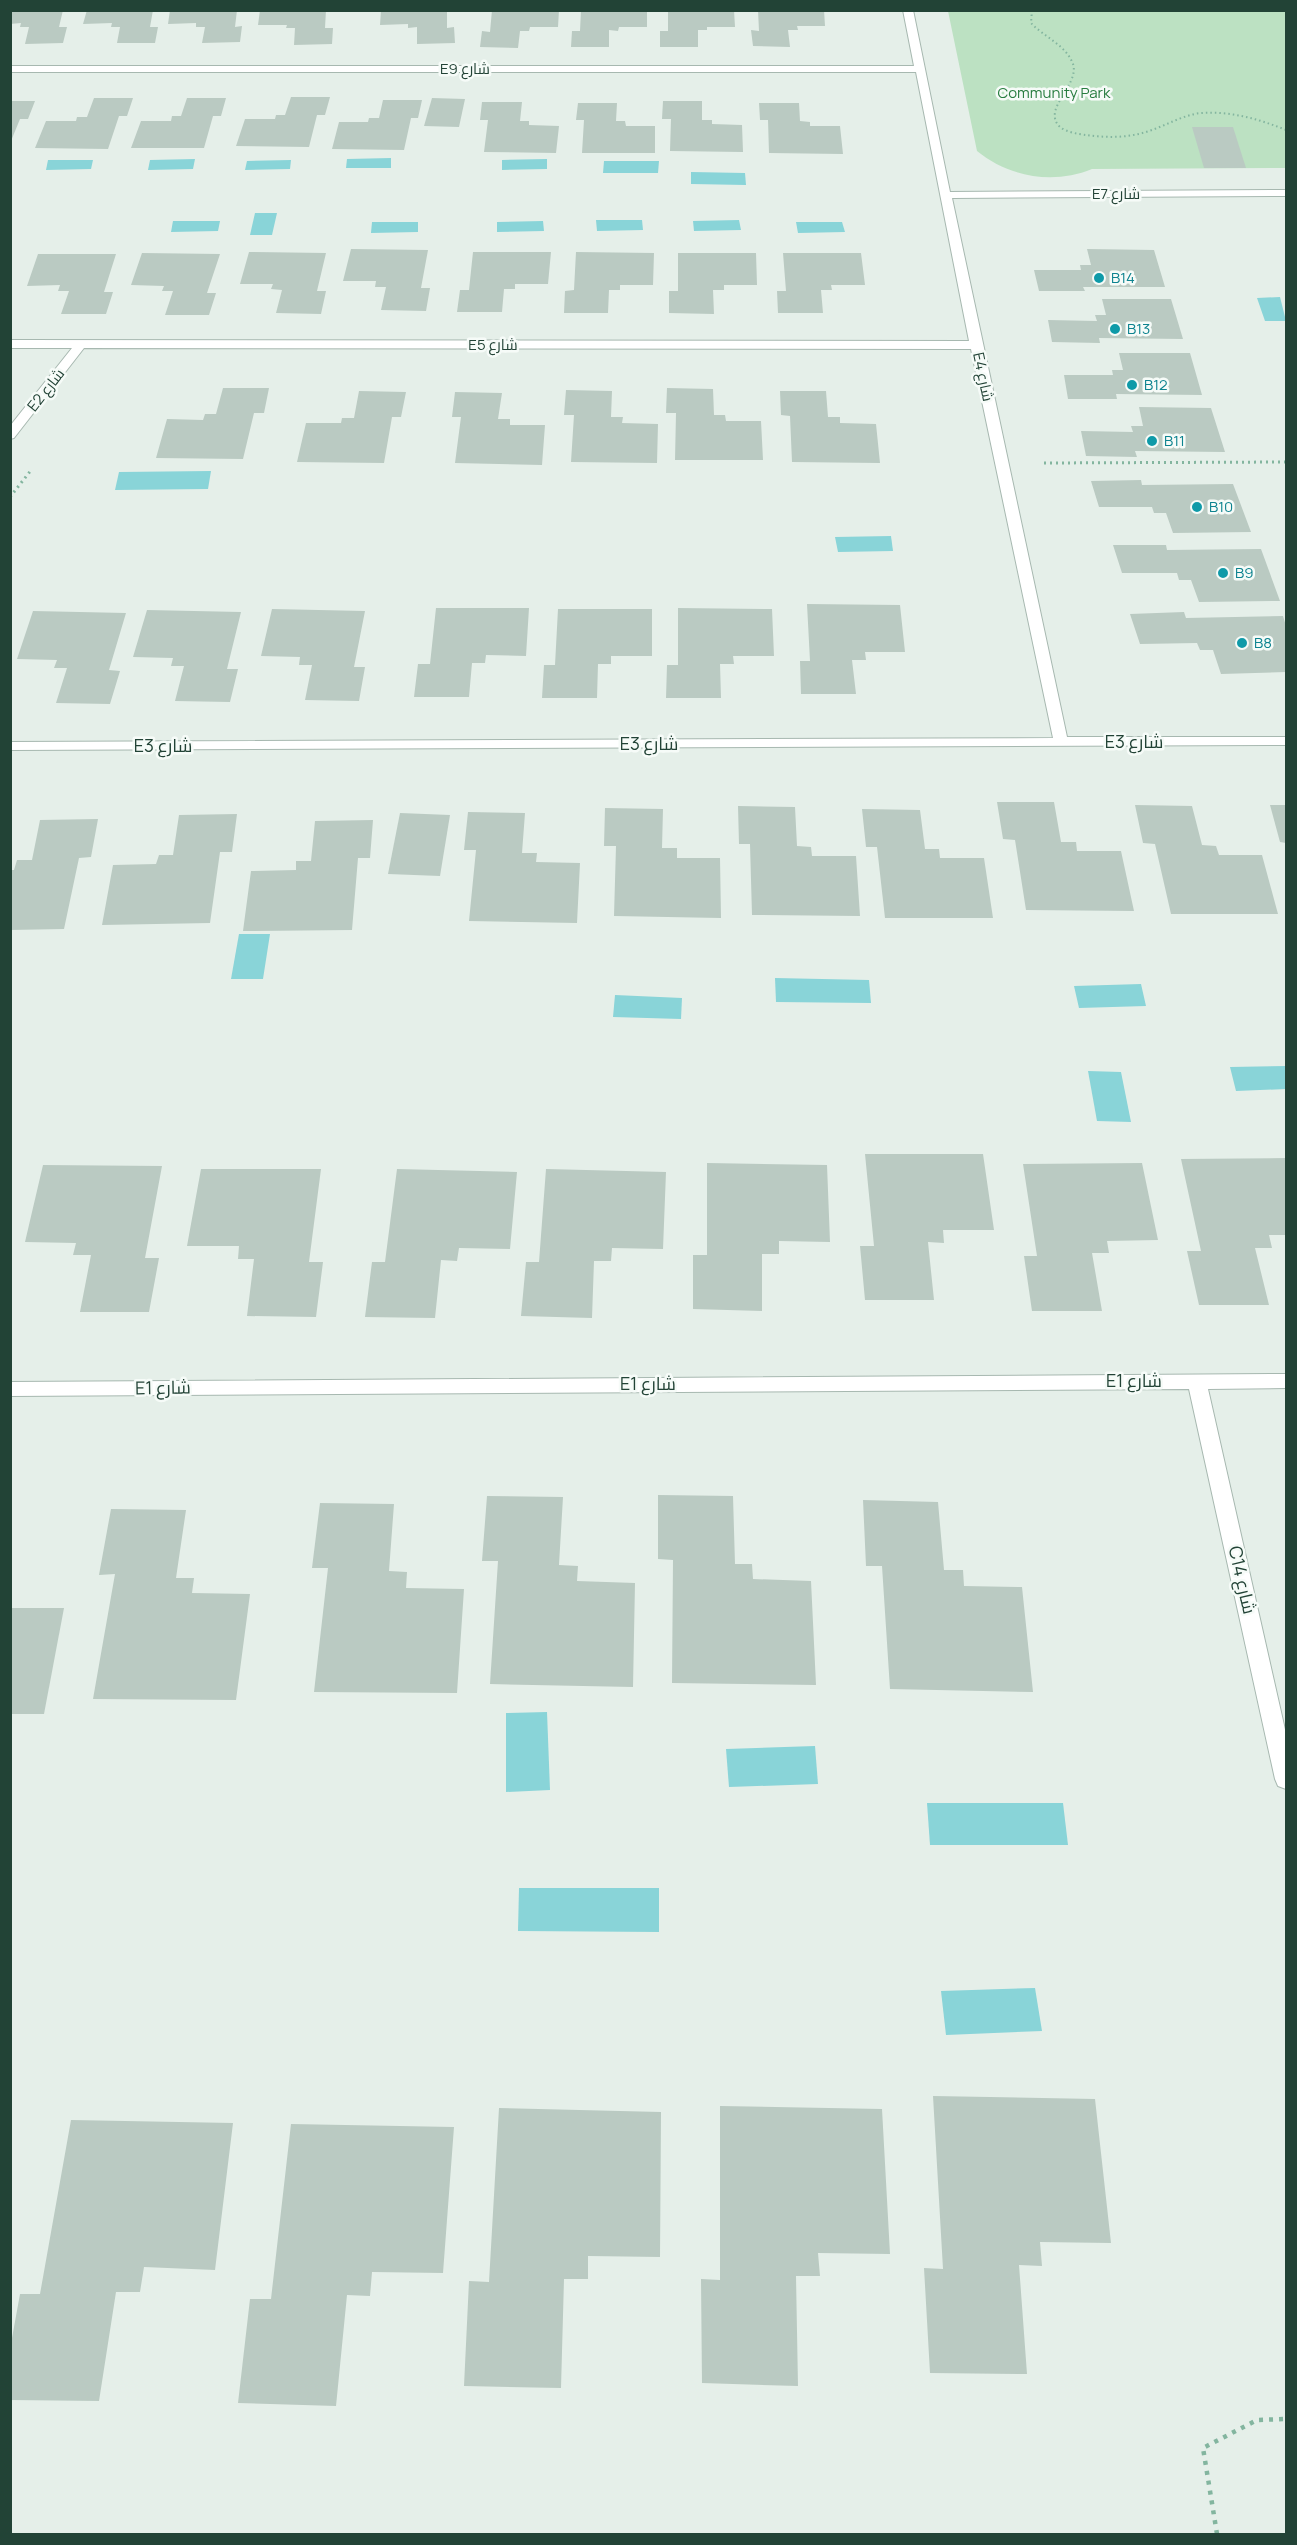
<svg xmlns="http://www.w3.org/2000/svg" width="1297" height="2545" font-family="Manrope,Cairo,sans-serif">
	<rect width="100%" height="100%" fill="#e5efe9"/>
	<path fill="#bce1c2" d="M 948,11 L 1286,11 L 1286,168 L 1092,169 C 1053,185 1009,177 977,151 Z"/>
	<g fill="#89d4d8">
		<polygon points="391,158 391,168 346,168 347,159"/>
		<polygon points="195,159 193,169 148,170 150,160"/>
		<polygon points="547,159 547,169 502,170 502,160"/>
		<polygon points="48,160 93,160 91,169 46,170"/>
		<polygon points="291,160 290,169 245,170 247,161"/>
		<polygon points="604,161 659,161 658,173 603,173"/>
		<polygon points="691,172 745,173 746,185 691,184"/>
		<polygon points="255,213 277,213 272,235 250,235"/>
		<polygon points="596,220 642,220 643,230 597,231"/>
		<polygon points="739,220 741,230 694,231 693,221"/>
		<polygon points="173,221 220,221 218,231 171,232"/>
		<polygon points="543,221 544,231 497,232 497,222"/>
		<polygon points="372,222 418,222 418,232 371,233"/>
		<polygon points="796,222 842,222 845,232 798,233"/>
		<polygon points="1280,297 1286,321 1265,321 1257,298"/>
		<polygon points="211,471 208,489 115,490 119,472"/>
		<polygon points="891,536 893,551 838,552 835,537"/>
		<polygon points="239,934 270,934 263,979 231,979"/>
		<polygon points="775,978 869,980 871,1003 776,1002"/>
		<polygon points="1141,984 1146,1006 1079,1008 1074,986"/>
		<polygon points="615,995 682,998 681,1019 613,1017"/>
		<polygon points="1286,1066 1286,1089 1236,1091 1230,1067"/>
		<polygon points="1088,1071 1121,1072 1131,1122 1097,1121"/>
		<polygon points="547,1712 550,1790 506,1792 506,1713"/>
		<polygon points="815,1746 818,1784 729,1787 726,1749"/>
		<polygon points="927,1803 1063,1803 1068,1845 930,1845"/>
		<polygon points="519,1888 659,1888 659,1932 518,1931"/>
		<polygon points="1035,1988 1042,2031 946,2035 941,1991"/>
	</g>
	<g fill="#bacac2">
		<polygon points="10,10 63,10 59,27 67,27 63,43 25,44 29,27 20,27 21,23 10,24"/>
		<polygon points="87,10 153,10 150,27 158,27 155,43 117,43 120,27 111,27 112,23 83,24"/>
		<polygon points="170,10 237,10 235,27 242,26 240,42 202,43 205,27 196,27 196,23 168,24"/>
		<polygon points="260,10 326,10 325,28 333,28 332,44 294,45 295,28 286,28 287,25 258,25"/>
		<polygon points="381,10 447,10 447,28 454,27 455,43 417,44 417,27 408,28 408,24 380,25"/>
		<polygon points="492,10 559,10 558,27 530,27 529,31 520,31 518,48 480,47 482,31 490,32"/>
		<polygon points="581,10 647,10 647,27 619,27 618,31 609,30 609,47 571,47 572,31 580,31"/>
		<polygon points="668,10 734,10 735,27 707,27 707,30 698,30 698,47 660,47 660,31 668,31"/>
		<polygon points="758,10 824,10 825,26 797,26 798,30 788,30 790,47 753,46 751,30 759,31"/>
		<polygon points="291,97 330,97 325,115 317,115 309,147 236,146 245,119 275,119 276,115 285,115"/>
		<polygon points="94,98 133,98 127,116 119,116 108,149 35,148 46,121 76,121 77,117 87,117"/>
		<polygon points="187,98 226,98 221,116 213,116 204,148 131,148 141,121 171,121 172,116 181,116"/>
		<polygon points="432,98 465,99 459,127 424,126"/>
		<polygon points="383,100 422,100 418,118 411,118 404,150 332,149 339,122 368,122 369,118 379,118"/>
		<polygon points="10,101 35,101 28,119 20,119 11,141"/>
		<polygon points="663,101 702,101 702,120 712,120 712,124 742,125 743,152 670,151 671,119 662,119"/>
		<polygon points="482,102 522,102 520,121 529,121 529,125 559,126 556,153 484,152 488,120 480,120"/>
		<polygon points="578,103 617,103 616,121 625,121 626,126 655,126 655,153 582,153 584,120 576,120"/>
		<polygon points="759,103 799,103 800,121 810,122 810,126 840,126 843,154 769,153 768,120 760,120"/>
		<polygon points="1192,127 1233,127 1246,168 1204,168"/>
		<polygon points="351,249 428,250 421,288 430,288 426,311 381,310 386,287 375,287 376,281 343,281"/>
		<polygon points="1087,249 1154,250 1165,287 1083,287 1085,291 1039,291 1034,270 1081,270 1080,265 1091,265"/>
		<polygon points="249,252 326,253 317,291 326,291 321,314 276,313 282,290 271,289 273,284 240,284"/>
		<polygon points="473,252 551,252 548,284 515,284 515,289 504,289 502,312 457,312 460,290 469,290"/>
		<polygon points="576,252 654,253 653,285 620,285 620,290 609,290 608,313 564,313 565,291 574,290"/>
		<polygon points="142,253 220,254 207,293 216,293 209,315 165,315 173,291 162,291 164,286 131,285"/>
		<polygon points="678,253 756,253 757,285 724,285 724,290 713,290 714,314 669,313 669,291 678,291"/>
		<polygon points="783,253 861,253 865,285 831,285 832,290 821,290 823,313 778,313 777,291 786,291"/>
		<polygon points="38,254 116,254 104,292 113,292 106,314 61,314 69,291 58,291 60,285 27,286"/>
		<polygon points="1102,299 1171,299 1183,339 1099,338 1100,343 1052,342 1048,320 1097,321 1095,315 1106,315"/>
		<polygon points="1119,353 1190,353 1202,395 1116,394 1117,399 1068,399 1064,375 1113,375 1112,370 1123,370"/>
		<polygon points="223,388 269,388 264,413 254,413 243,459 156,458 167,419 203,420 205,414 216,414"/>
		<polygon points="667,388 713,389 714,415 725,415 726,421 761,421 763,460 675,460 676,413 666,413"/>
		<polygon points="566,390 612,391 611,417 623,417 622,423 658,424 657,463 571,462 574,415 564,415"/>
		<polygon points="359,391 406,392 401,417 392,417 384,463 297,462 306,423 341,423 342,418 354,418"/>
		<polygon points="780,391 826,391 828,417 840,417 840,423 876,424 880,463 792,462 790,416 781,415"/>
		<polygon points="455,392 502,393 498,419 510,419 510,425 545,425 542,465 455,463 461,417 452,417"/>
		<polygon points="1139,407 1211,408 1225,452 1135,451 1137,457 1086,456 1081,431 1133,432 1131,426 1143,426"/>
		<polygon points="1141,480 1142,485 1233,484 1251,532 1173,533 1166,513 1154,513 1152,507 1099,507 1091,481"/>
		<polygon points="1113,545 1166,545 1167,550 1261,549 1280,601 1199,602 1191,580 1179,580 1177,573 1122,573"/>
		<polygon points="807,604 900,605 905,652 865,652 866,660 852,660 856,694 801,694 800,661 810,661"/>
		<polygon points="436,608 529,608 526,656 486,655 485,663 472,663 469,697 414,697 418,664 430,664"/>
		<polygon points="678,608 772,609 774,656 733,656 734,664 720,664 721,698 666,698 667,665 678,665"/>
		<polygon points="272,609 365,611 354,667 365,667 359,701 305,700 312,665 299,665 300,657 261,656"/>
		<polygon points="558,609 652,609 652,656 611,656 611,664 598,664 597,698 542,698 544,665 555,665"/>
		<polygon points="147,610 241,612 227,669 238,669 230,702 175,701 184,666 171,666 173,658 133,657"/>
		<polygon points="33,611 126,613 109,670 120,671 110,704 56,703 67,668 54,668 57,660 17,659"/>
		<polygon points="1184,612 1186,618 1283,616 1286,626 1286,672 1221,674 1213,650 1200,650 1197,643 1140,644 1130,614"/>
		<polygon points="997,802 1054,802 1061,842 1076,842 1077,851 1121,851 1134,911 1026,910 1015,840 1003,839"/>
		<polygon points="1135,805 1192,806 1202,845 1216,846 1219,855 1262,855 1278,914 1171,914 1155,844 1143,843"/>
		<polygon points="1270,805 1286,805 1286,843 1280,842"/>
		<polygon points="738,806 795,807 797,846 811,847 812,856 856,856 860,916 752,915 750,844 739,844"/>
		<polygon points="605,808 663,809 662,848 677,848 677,858 720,858 721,918 614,916 616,846 604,846"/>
		<polygon points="862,809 920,810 925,849 939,849 940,858 984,858 993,918 885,918 877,847 866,847"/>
		<polygon points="468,812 525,813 522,853 537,853 536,862 580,863 577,923 469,921 476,850 464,850"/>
		<polygon points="400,813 450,815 440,876 388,874"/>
		<polygon points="237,814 232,852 220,852 210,923 102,925 113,865 156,864 159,855 173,855 179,815"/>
		<polygon points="98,819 91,857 79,858 64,929 10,930 10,870 14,870 17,860 32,860 40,820"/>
		<polygon points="373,820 370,858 358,858 352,930 243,931 251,871 296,870 296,861 311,861 315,821"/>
		<polygon points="865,1154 983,1154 994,1230 943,1230 944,1243 928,1242 934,1300 865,1300 860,1246 874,1246"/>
		<polygon points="1286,1158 1286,1235 1269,1235 1272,1248 1255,1248 1269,1305 1199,1305 1187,1251 1201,1251 1181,1159"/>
		<polygon points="707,1163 827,1165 830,1242 779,1241 779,1254 762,1254 762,1311 693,1309 693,1255 707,1255"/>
		<polygon points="1142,1163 1158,1240 1107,1241 1109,1253 1092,1253 1102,1311 1032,1311 1024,1256 1037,1256 1023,1164"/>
		<polygon points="43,1165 162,1166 145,1258 159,1258 149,1312 80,1312 91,1255 73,1255 76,1243 25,1242"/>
		<polygon points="201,1169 321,1169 309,1262 323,1262 316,1317 247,1316 254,1259 238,1259 239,1246 187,1246"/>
		<polygon points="397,1169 517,1172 510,1249 459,1248 457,1261 441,1260 435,1318 365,1317 372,1262 385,1262"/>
		<polygon points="546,1169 666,1172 663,1249 612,1248 611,1261 594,1261 592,1318 521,1316 526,1262 539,1262"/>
		<polygon points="658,1495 733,1496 735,1564 752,1564 753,1579 811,1581 816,1685 672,1683 673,1560 658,1559"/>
		<polygon points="487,1496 563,1497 559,1565 578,1566 577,1581 635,1583 633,1687 490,1684 498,1561 482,1561"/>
		<polygon points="863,1500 938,1502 944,1570 963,1570 964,1586 1022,1587 1033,1692 890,1689 882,1566 866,1566"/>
		<polygon points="320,1503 394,1504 389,1571 407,1572 406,1588 464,1589 457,1693 314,1692 328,1568 312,1568"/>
		<polygon points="111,1509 186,1510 176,1578 194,1578 192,1593 250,1594 236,1700 93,1699 115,1574 99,1575"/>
		<polygon points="10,1608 64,1608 44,1714 10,1714"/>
		<polygon points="933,2096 1095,2099 1111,2243 1040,2242 1042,2266 1019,2265 1027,2374 930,2373 924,2268 943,2269"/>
		<polygon points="720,2106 882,2109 890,2254 818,2253 820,2276 796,2276 798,2386 702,2383 701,2279 720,2280"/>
		<polygon points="499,2108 661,2112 660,2257 588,2256 588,2279 564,2279 561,2388 464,2386 469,2281 489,2282"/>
		<polygon points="71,2120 233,2123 215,2270 144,2267 140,2292 116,2292 99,2401 10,2400 10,2349 20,2294 40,2294"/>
		<polygon points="291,2124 454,2127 443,2273 372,2272 370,2296 347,2295 336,2406 238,2403 250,2299 271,2299"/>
	</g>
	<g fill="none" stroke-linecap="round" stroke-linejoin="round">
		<g stroke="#a7b8b0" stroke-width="2">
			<g id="minor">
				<polygon points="903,10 913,10 950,192 1286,190 1286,196 952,198 1067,737 1286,737 1286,745 10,750 10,742 1053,738 971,349 84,348 14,438 10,439 10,426 72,348 10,348 10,340 969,341 916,72 10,72 10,66 914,66"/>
				<polygon points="1286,1374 1286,1388 1208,1389 1286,1734 1286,1789 1278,1786 1275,1779 1189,1389 10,1396 10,1382"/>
			</g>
		</g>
		<g stroke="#83b59f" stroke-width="2" stroke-dasharray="1.5 3" stroke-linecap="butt">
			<path d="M 1032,10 L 1031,23 C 1044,37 1066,45 1073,64 C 1080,85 1041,109 1060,127 C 1066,132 1078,134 1086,135 C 1107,138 1129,138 1149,131 C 1167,125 1183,115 1201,113 C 1231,111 1259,119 1286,130"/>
			<polyline points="1177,10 1229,10"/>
		</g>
		<g stroke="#83b59f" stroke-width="3" stroke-dasharray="2 4" stroke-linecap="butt">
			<polyline points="1044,463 1286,462"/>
			<polyline points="10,497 32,469"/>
		</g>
		<polyline stroke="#83b59f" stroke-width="4.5" stroke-dasharray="4 6" stroke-linecap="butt" points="1217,2534 1203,2448 1257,2420 1286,2419"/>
		<use href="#minor" fill="#fff" fill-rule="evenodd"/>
	</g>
	<g fill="#0f9aa8" stroke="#f6fbf8" stroke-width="2">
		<circle cx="1099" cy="278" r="6"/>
		<circle cx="1115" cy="329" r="6"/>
		<circle cx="1132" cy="385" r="6"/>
		<circle cx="1152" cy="441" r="6"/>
		<circle cx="1197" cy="507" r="6"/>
		<circle cx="1223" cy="573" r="6"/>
		<circle cx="1242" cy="643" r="6"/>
	</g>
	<g text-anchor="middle" stroke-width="5" stroke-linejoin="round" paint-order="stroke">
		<g font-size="15" fill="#224336" stroke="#f6fbf8">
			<text x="465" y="74">E9 شارع</text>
			<text x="1116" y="199">E7 شارع</text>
			<text x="493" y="350">E5 شارع</text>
			<text transform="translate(983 377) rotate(78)" y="5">E4 شارع</text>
			<text transform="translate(46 390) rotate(-52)" y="5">E2 شارع</text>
		</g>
		<g font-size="15" fill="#287d40" stroke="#f6fbf8">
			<text x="1054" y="98">Community Park</text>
		</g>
		<g font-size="15" fill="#0d838f" stroke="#f6fbf8" text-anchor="start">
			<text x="1111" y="283">B14</text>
			<text x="1127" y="334">B13</text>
			<text x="1144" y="390">B12</text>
			<text x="1164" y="446">B11</text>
			<text x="1209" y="512">B10</text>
			<text x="1235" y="578">B9</text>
			<text x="1254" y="648">B8</text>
		</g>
		<g font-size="18" fill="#224336" stroke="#f6fbf8">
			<text x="1134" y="748">E3 شارع</text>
			<text x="649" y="750">E3 شارع</text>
			<text x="163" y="752">E3 شارع</text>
			<text x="1134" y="1387">E1 شارع</text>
			<text x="648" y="1390">E1 شارع</text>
			<text transform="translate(163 1388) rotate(-1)" y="6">E1 شارع</text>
			<text transform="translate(1242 1580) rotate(77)" y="6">C14 شارع</text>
		</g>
	</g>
	<rect width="1297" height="2545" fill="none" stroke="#224336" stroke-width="24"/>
</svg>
